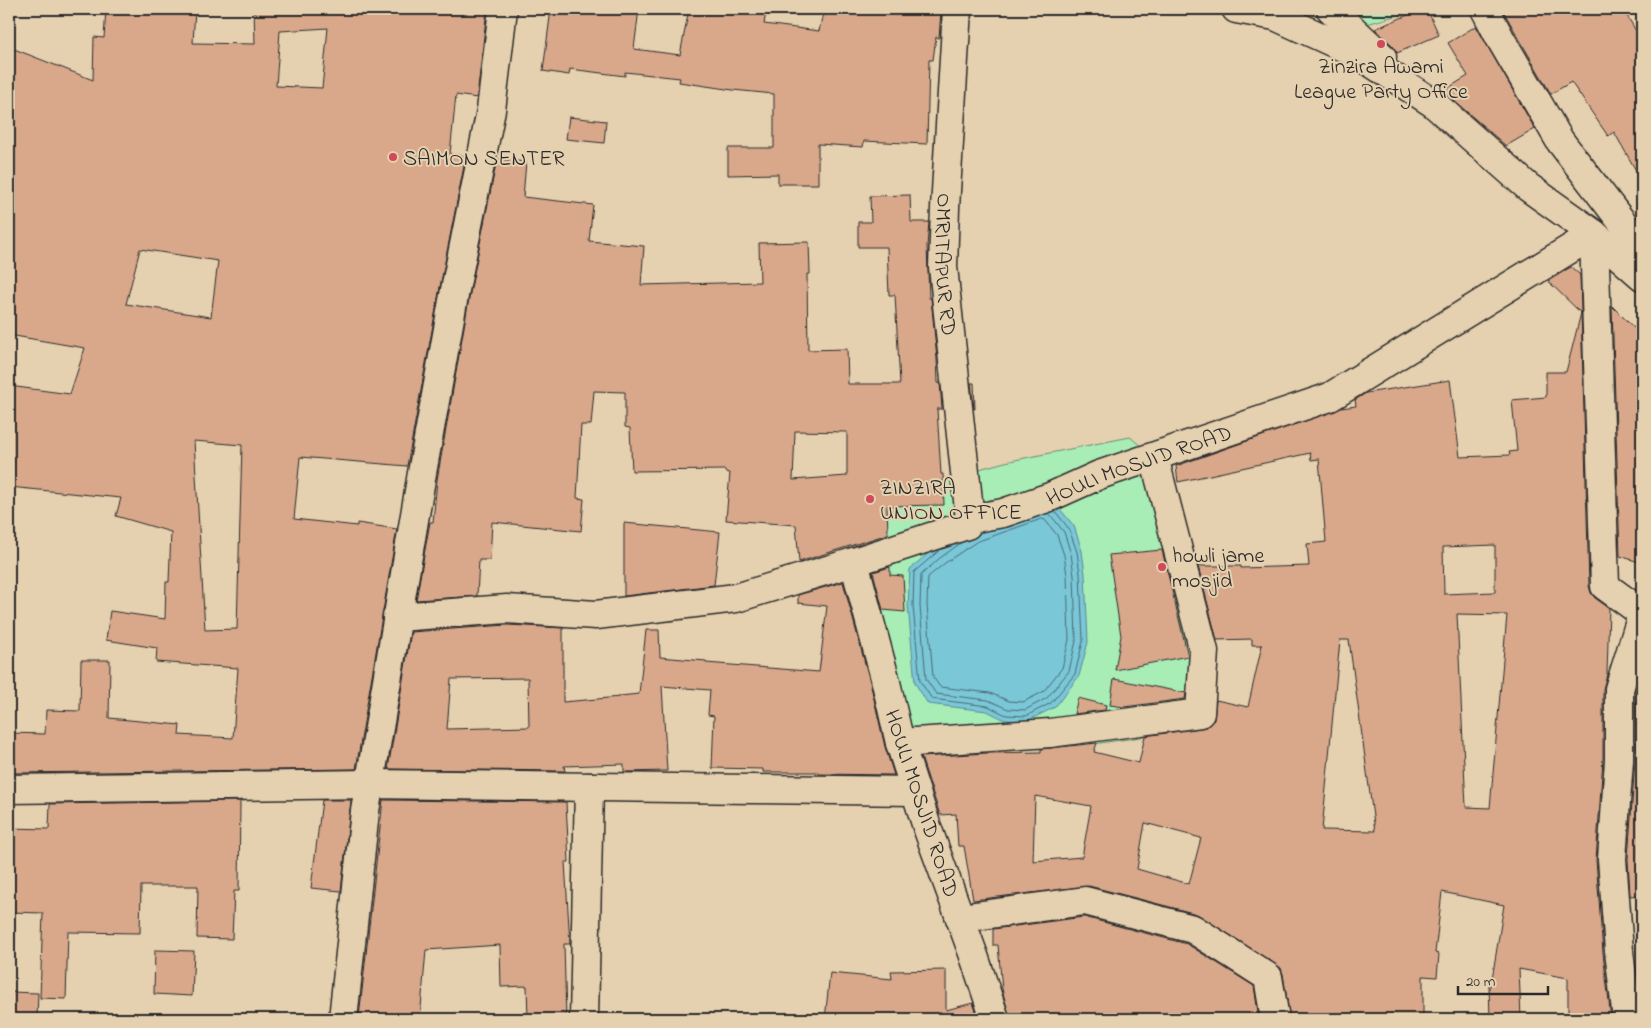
<svg xmlns="http://www.w3.org/2000/svg" width="1651" height="1028" font-family="'Indie Flower',sans-serif">
	<rect width="100%" height="100%" fill="#e5d0af"/>
	<filter id="ink" filterUnits="userSpaceOnUse"><feTurbulence type="fractalNoise" baseFrequency=".02" numOctaves="2"/><feDisplacementMap in="SourceGraphic" scale="10" xChannelSelector="R" yChannelSelector="G"/><feConvolveMatrix kernelMatrix="1 2 1 2 8 2 1 2 1" color-interpolation-filters="sRGB"/></filter>
	<g filter="url(#ink)">
		<g fill="#a8ecb6" stroke="#6a8c70">
			<polygon points="1348,9 1420,9 1356,27"/>
			<polygon points="1130,437 1154,457 1199,680 1183,718 1141,737 1087,745 1042,748 929,740 904,724 854,562 899,501 946,478 1005,462"/>
		</g>
		<polygon fill="#7ac7d8" stroke="#5a8993" points="1050,497 1074,526 1082,551 1085,574 1088,642 1079,676 1055,707 1027,721 1005,720 987,711 928,704 915,683 908,606 910,569 933,549"/>
		<g fill="none" stroke-linecap="round" stroke-linejoin="round">
			<g stroke="#4b6970" stroke-width="1">
				<polygon points="1042,519 1045,520 1057,535 1064,555 1067,575 1069,640 1062,668 1043,692 1023,702 1009,701 990,693 940,687 933,677 927,605 928,577 945,563 976,542"/>
				<polyline points="962,542 940,558 921,575 920,606 926,679 936,694 988,700 1008,709 1025,710 1047,698 1069,671 1076,641 1074,575 1071,554 1064,532 1049,513"/>
				<polyline points="941,549 914,572 913,606 920,681 932,699 988,706 1006,715 1026,716 1051,703 1075,674 1083,641 1080,574 1077,552 1069,529 1055,511"/>
			</g>
		</g>
		<g fill="#d9a88b" stroke="#2b2b2b" fill-rule="evenodd">
			<path d="M 106,9 L 195,9 L 193,43 L 255,44 L 254,9 L 487,9 L 477,98 L 456,95 L 450,154 L 466,156 L 440,287 L 407,466 L 300,457 L 294,519 L 357,526 L 357,523 L 397,529 L 356,769 L 9,773 L 9,733 L 45,734 L 46,710 L 80,711 L 81,660 L 110,660 L 109,718 L 180,725 L 179,735 L 233,738 L 238,668 L 156,662 L 157,648 L 106,640 L 110,611 L 165,619 L 166,582 L 169,582 L 171,532 L 116,516 L 121,498 L 9,487 L 9,386 L 70,394 L 85,348 L 9,335 L 9,47 L 93,80 L 94,37 L 104,38 ZM 328,28 L 322,88 L 276,86 L 280,31 ZM 140,249 L 218,261 L 211,317 L 126,304 ZM 194,441 L 242,445 L 237,629 L 205,630 Z"/>
			<polygon points="551,9 639,9 634,49 680,55 689,9 739,9 766,12 764,24 819,31 824,9 926,9 941,11 939,38 936,37 933,60 929,60 927,144 864,141 863,147 818,144 818,184 778,184 778,174 728,175 728,148 774,148 774,94 733,90 679,82 680,78 625,72 625,76 570,69 569,75 543,71"/>
			<polygon points="1422,9 1427,9 1439,35 1397,53 1393,46 1375,29"/>
			<polygon points="1502,9 1623,9 1642,41 1642,181 1614,132 1608,136 1571,82 1551,94"/>
			<polygon points="1476,26 1535,129 1506,146 1443,91 1468,76 1448,43"/>
			<polygon points="569,117 606,121 604,143 566,139"/>
			<path d="M 497,159 L 526,162 L 523,197 L 593,205 L 589,241 L 644,246 L 641,285 L 760,282 L 759,243 L 809,242 L 810,274 L 807,274 L 808,350 L 847,349 L 848,384 L 900,384 L 895,295 L 889,295 L 887,247 L 858,247 L 858,222 L 871,222 L 870,196 L 910,195 L 911,222 L 929,222 L 927,246 L 929,298 L 931,298 L 937,359 L 938,383 L 940,383 L 942,409 L 937,409 L 941,474 L 943,474 L 944,505 L 887,506 L 888,534 L 799,562 L 796,525 L 726,520 L 730,473 L 725,472 L 725,470 L 632,471 L 630,428 L 625,427 L 625,392 L 594,391 L 591,425 L 581,425 L 577,498 L 584,499 L 581,531 L 492,522 L 490,560 L 479,560 L 477,596 L 416,600 L 430,522 L 433,522 L 437,480 L 470,293 ZM 795,431 L 847,432 L 847,476 L 793,480 Z"/>
			<path d="M 1571,267 L 1580,275 L 1589,586 L 1591,593 L 1595,598 L 1609,608 L 1607,674 L 1603,689 L 1603,759 L 1596,860 L 1603,953 L 1611,1019 L 1568,1019 L 1568,978 L 1519,969 L 1521,1019 L 1490,1019 L 1489,985 L 1491,985 L 1504,905 L 1442,892 L 1435,953 L 1439,954 L 1437,977 L 1423,976 L 1423,1019 L 1290,1019 L 1283,974 L 1281,968 L 1197,914 L 1089,886 L 973,900 L 964,846 L 958,846 L 956,814 L 940,815 L 921,757 L 988,753 L 1041,752 L 1041,749 L 1097,743 L 1094,752 L 1139,763 L 1145,736 L 1202,728 L 1208,726 L 1214,720 L 1216,700 L 1248,707 L 1262,645 L 1252,645 L 1252,639 L 1217,640 L 1198,566 L 1241,566 L 1241,568 L 1309,566 L 1307,544 L 1326,542 L 1319,459 L 1311,460 L 1310,453 L 1178,482 L 1176,466 L 1341,408 L 1356,406 L 1355,400 L 1366,393 L 1450,380 L 1460,457 L 1510,455 L 1509,452 L 1517,451 L 1512,400 L 1546,397 L 1546,372 L 1566,372 L 1581,313 L 1548,281 ZM 1495,545 L 1495,592 L 1444,594 L 1443,547 ZM 1457,614 L 1507,615 L 1490,808 L 1466,807 ZM 1340,640 L 1349,640 L 1375,831 L 1322,830 ZM 1035,796 L 1091,806 L 1082,857 L 1033,861 ZM 1145,823 L 1201,838 L 1189,884 L 1137,869 Z"/>
			<polygon points="1612,306 1642,336 1642,563 1620,556"/>
			<polygon points="971,383 974,383 975,409 974,409"/>
			<polygon points="624,523 720,532 714,585 624,596"/>
			<polygon points="1162,550 1188,656 1115,670 1121,636 1109,555"/>
			<polygon points="890,567 890,575 903,576 905,612 883,610 873,572"/>
			<path d="M 843,582 L 870,682 L 885,747 L 894,775 L 819,774 L 819,772 L 763,772 L 763,769 L 712,768 L 714,716 L 708,715 L 710,690 L 662,686 L 667,771 L 624,772 L 624,764 L 564,766 L 565,771 L 388,769 L 411,632 L 507,625 L 563,628 L 563,702 L 620,697 L 620,696 L 639,694 L 646,630 L 659,630 L 660,657 L 706,661 L 706,663 L 819,672 L 827,606 L 798,603 L 798,595 ZM 528,678 L 529,727 L 447,729 L 451,679 Z"/>
			<polygon points="1642,667 1642,847 1639,847 1641,895 1630,896 1628,859 1635,761 1635,691"/>
			<polygon points="1114,679 1186,693 1185,699 1124,707 1110,705"/>
			<polygon points="1078,698 1106,705 1105,710 1074,714"/>
			<polygon points="322,800 351,800 341,891 311,888"/>
			<polygon points="383,800 566,802 569,862 565,862 570,944 564,944 566,1019 528,1019 527,986 501,987 500,945 426,950 420,1019 359,1018"/>
			<polygon points="240,801 239,891 234,891 232,939 197,938 198,886 141,886 140,933 68,932 66,999 40,998 43,913 9,912 9,828 49,829 50,804"/>
			<polygon points="1084,917 1187,944 1254,986 1259,1019 1108,1019 1059,1015 1058,1019 1010,1019 1002,989 998,945 993,945 993,929"/>
			<polygon points="155,950 194,951 192,996 154,994"/>
			<polygon points="946,970 946,1010 973,1003 979,1019 825,1019 830,973 892,979 891,971"/>
			<polygon points="9,992 38,993 37,1019 9,1019"/>
		</g>
		<g fill="none" stroke-linecap="round" stroke-linejoin="round">
			<g stroke="#2b2b2b" stroke-width="31">
				<g id="street">
					<path id="s1" d="M 957,9 L 945,208 L 943,267 L 970,519"/>
					<polyline points="1236,9 1275,16 1358,54 1433,103 1528,187 1594,234 1642,276"/>
					<polyline points="1331,9 1382,57"/>
					<polyline points="1485,9 1500,38 1560,141 1642,248"/>
					<polyline points="397,617 507,609 596,615 736,598 854,562"/>
					<polyline points="900,743 1050,733 1200,713 1204,651 1154,457"/>
					<polyline points="9,789 370,784 915,791"/>
					<polyline points="960,918 1085,901 1193,929 1268,977 1275,1019"/>
					<polyline points="343,1019 365,811 422,473 455,290 491,110 503,9"/>
					<polyline points="584,1019 589,787"/>
					<path id="s2" d="M 995,1019 L 974,956 L 927,827 L 900,743 L 885,678 L 854,562 L 967,525 L 970,519 L 1003,513 L 1050,497 L 1099,475 L 1330,397 L 1594,234 L 1605,586 L 1642,613"/>
					<polyline points="1627,1019 1619,951 1612,859 1619,760 1619,689 1642,615"/>
				</g>
			</g>
			<use href="#street" stroke="#e5d0af" stroke-width="28"/>
		</g>
	</g>
	<g fill="#d1495b" stroke="#e5d0af" stroke-width="2">
		<circle cx="1381" cy="44" r="5"/>
		<circle cx="393" cy="157" r="5"/>
		<circle cx="870" cy="499" r="5"/>
		<circle cx="1162" cy="567" r="5"/>
	</g>
	<g text-anchor="middle" stroke-width="4" stroke-linejoin="round" paint-order="stroke">
		<g font-size="22" fill="#2b2b2b" stroke="#e5d0af" text-anchor="start">
			<text x="1381" y="73" text-anchor="middle">Zinzira Awami<tspan x="1381" dy="25">League Party Office</tspan></text>
			<text x="403" y="165">SAIMON SENTER</text>
			<text x="880" y="494">ZINZIRA<tspan x="880" dy="25">UNION OFFICE</tspan></text>
			<text x="1172" y="562">howli jame<tspan x="1172" dy="25">mosjid</tspan></text>
		</g>
		<g font-size="22" fill="#2b2b2b" stroke="#e5d0af">
			<text dy="8" stroke="none"><textPath href="#s1" startOffset="256">OMRITAPUR RD</textPath></text>
			<text dy="8" stroke="none"><textPath href="#s2" startOffset="782">HOULI MOSJID ROAD</textPath></text>
			<text transform="translate(923 803) rotate(72)" y="8">HOULI MOSJID ROAD</text>
		</g>
	</g>
	<rect width="1651" height="1028" fill="none" stroke="#e5d0af" stroke-width="30"/>
	<rect x="15" y="15" width="1621" height="998" fill="none" stroke="#2b2b2b" stroke-width="2" filter="url(#ink)"/>
	<path d="M1458 986v8h90v-8" fill="none" stroke="#2b2b2b" stroke-width="2.5"/>
	<text x="1466" y="986" font-size="15" fill="#2b2b2b" stroke="#e5d0af" stroke-width="4" paint-order="stroke">20 m</text>
</svg>
